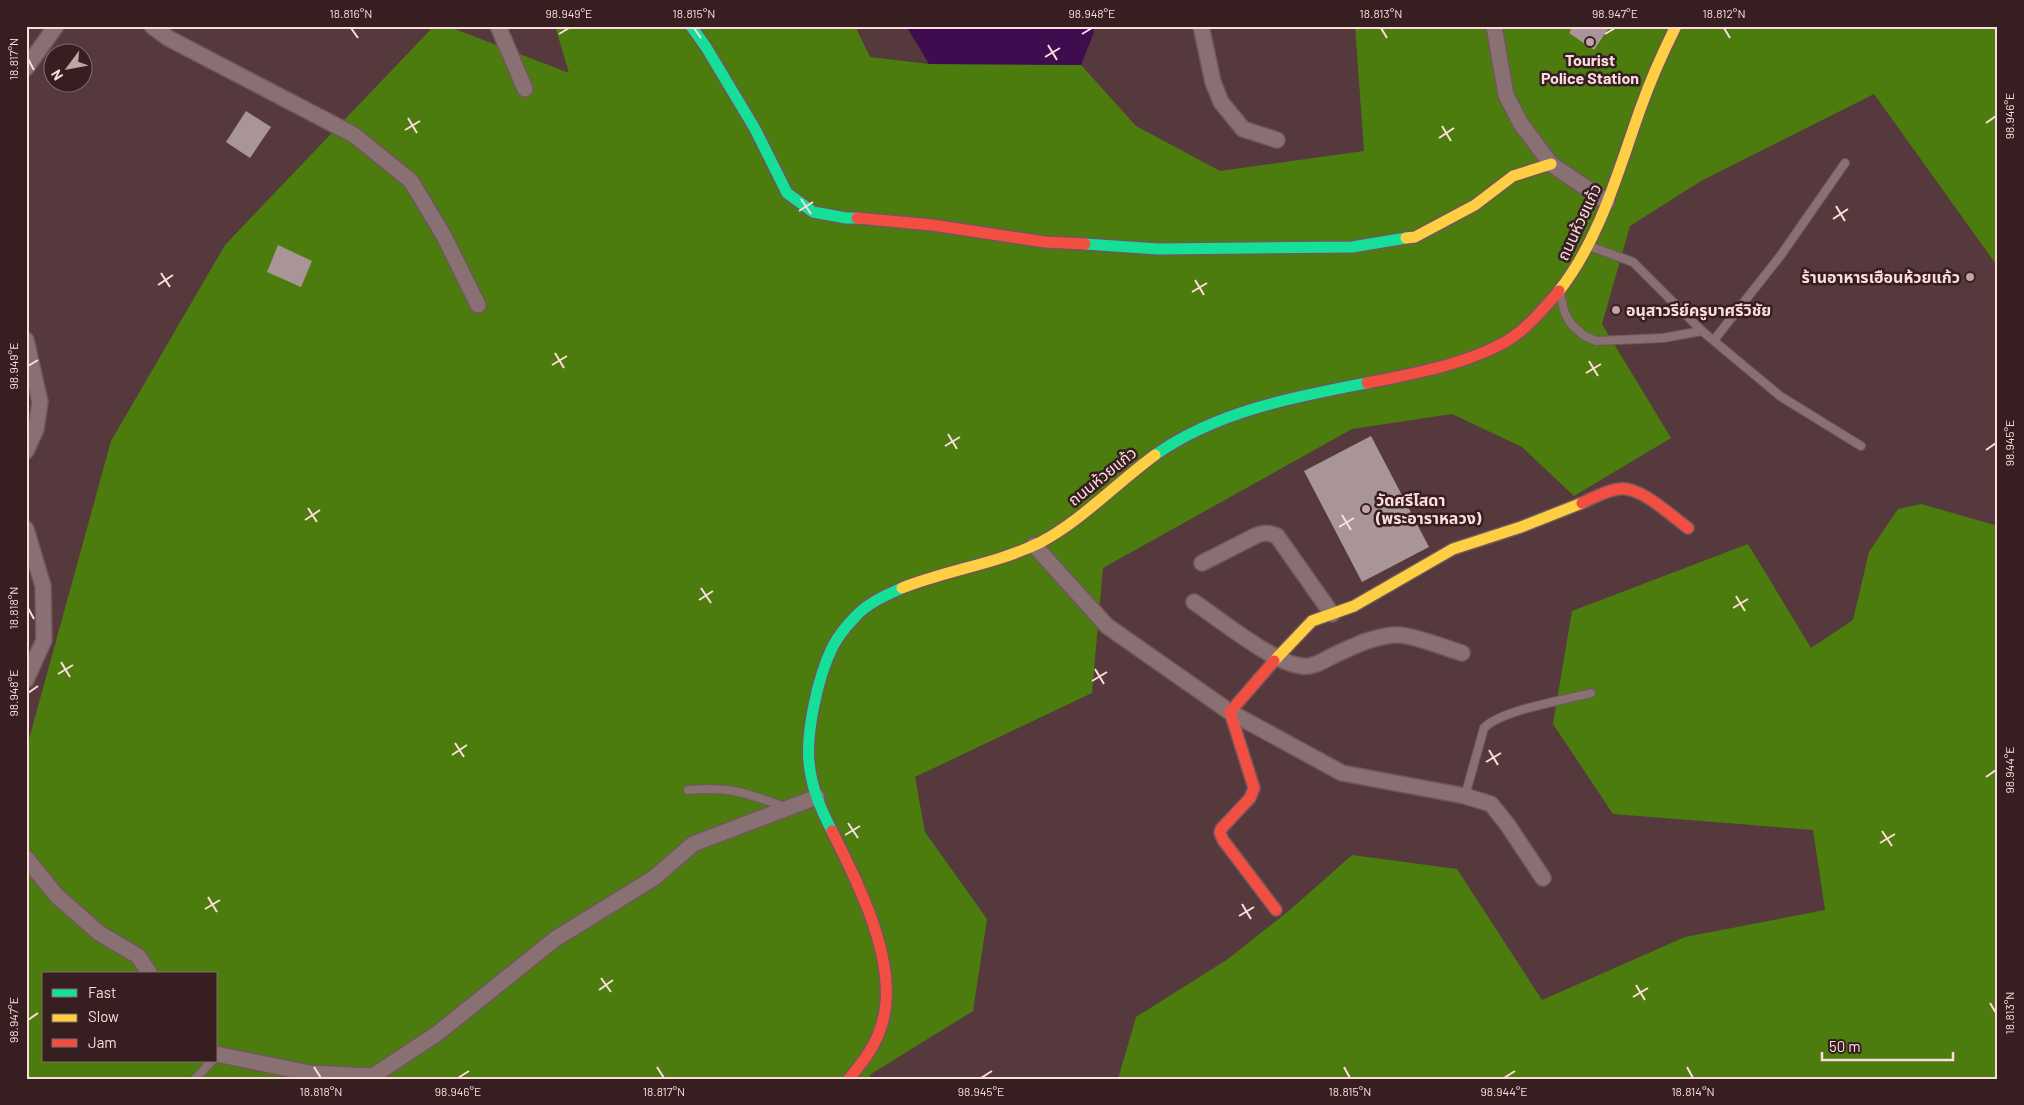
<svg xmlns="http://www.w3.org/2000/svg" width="2024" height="1105" font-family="Barlow,'Noto Sans Thai',sans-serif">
	<rect width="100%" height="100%" fill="#55393c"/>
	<g fill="#4c7c0d" fill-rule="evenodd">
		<path d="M 434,26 L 447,26 L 569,73 L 555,26 L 855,26 L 870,57 L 929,64 L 1081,65 L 1136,126 L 1220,171 L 1364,151 L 1355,26 L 1998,26 L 1998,267 L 1874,94 L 1701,181 L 1630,226 L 1602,324 L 1671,438 L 1574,496 L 1522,447 L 1452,414 L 1352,429 L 1103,568 L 1092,693 L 915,777 L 925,832 L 987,919 L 973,1011 L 871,1074 L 868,1079 L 26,1079 L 26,750 L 111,441 L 225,245 ZM 44,974 L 216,974 L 216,1061 L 44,1061 Z"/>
		<polygon points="1921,504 1998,526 1998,1079 1118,1079 1136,1017 1228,959 1291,909 1352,855 1457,869 1542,1000 1685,937 1825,910 1813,830 1613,814 1553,724 1572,611 1748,544 1811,648 1853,620 1869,552 1898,509"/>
	</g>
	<polygon fill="#3f0c50" points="906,26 1093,26 1094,32 1081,65 929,64"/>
	<g fill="#a99597">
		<polygon points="1573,26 1610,26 1594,50 1569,33"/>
		<polygon points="246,111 271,127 250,158 226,142"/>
		<polygon points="278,245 312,261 301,287 267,272"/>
		<polygon points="1371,436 1429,547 1362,582 1304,471"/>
	</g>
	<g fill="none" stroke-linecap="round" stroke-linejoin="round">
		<g stroke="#70575a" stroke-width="10">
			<g id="lane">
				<polyline points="1589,246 1633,262 1702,331 1780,396 1861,446"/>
				<polyline points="1560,294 1565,313 1571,324 1583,335 1596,341 1663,338 1702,331"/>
				<polyline points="1714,340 1781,255 1845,163"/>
				<path d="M 688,790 C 730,786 746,793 785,807"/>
				<path d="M 1465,796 L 1484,728 C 1501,710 1565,700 1591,693"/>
				<polyline points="195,1079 212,1061"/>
			</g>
		</g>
		<g stroke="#70575a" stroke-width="18">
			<g id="street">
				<polyline points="152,26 168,38 354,135 411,181 444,236 478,305"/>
				<polyline points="498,26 525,89"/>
				<polyline points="1201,26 1213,82 1221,102 1243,129 1277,140"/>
				<polyline points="1494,26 1506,95 1521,124 1551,164 1607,202"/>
				<polyline points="26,68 56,26"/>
				<polyline points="26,340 40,402 36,429 26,451"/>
				<polyline points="26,529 43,586 44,640 26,680"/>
				<polyline points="1034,545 1107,626 1230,712 1342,773 1465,796 1491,804 1507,824 1543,878"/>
				<path d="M 1202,563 L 1255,536 C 1263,532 1269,532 1277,536 L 1332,614"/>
				<path d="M 1194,602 C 1219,619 1275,664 1302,666 C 1316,668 1328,657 1341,652 C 1358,644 1380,634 1400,635 C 1415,636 1446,648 1462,653"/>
				<polyline points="26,858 57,896 99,933 138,956 150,974"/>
				<polyline points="216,1054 309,1073 373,1076 438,1033 555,939 654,878 693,844 817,797"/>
			</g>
		</g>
		<g stroke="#70575a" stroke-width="14">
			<g id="fast">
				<polyline points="691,26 706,47 755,129 787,193 813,212 846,218 857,218"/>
				<polyline points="1085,244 1158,249 1352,247 1406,238"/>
				<path d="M 1155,455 C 1217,411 1294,397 1367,383"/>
				<path d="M 832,831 C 822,812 813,791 810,770 C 804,737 818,676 833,646 C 839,635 847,625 856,616 C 868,603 886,595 902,588"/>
			</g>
		</g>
		<g stroke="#70575a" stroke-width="14">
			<g id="slow">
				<polyline points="1406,238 1415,237 1475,205 1513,176 1551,164"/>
				<path d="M 1559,291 C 1601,237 1618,171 1641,107 C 1651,79 1663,52 1676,26"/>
				<path d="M 902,588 C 947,570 996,564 1039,543 C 1080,522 1118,482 1155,455"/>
				<polyline points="1274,661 1312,621 1354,606 1453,549 1521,527 1582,503"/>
			</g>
		</g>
		<g stroke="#70575a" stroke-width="14">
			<g id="jam">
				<polyline points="857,218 932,225 1045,242 1085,244"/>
				<path d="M 1367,383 C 1412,374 1474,363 1513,337 C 1530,325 1545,307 1559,291"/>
				<path d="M 1582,503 C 1593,498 1607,490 1619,489 C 1641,486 1670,515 1688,528"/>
				<polyline points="1274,661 1230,712 1254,788 1250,798 1221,829 1220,833 1223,840 1276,910"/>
				<path d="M 832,831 C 858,884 902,967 881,1027 C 875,1047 862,1063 849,1079"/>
			</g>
		</g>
		<use href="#lane" stroke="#897073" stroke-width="8"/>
		<use href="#street" stroke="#897073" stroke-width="15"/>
		<use href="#fast" stroke="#16e098" stroke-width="11"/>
		<use href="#slow" stroke="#ffcf43" stroke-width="11"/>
		<use href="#jam" stroke="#f24e42" stroke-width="11"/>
	</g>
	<path fill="none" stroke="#fedcde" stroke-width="2" d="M 351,28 L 358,38M 694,28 L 701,38M 1381,28 L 1387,38M 1724,28 L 1730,38M 559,34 L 569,28M 1082,34 L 1092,28M 1605,34 L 1615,28M 1048,45 L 1057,60M 1045,57 L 1060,48M 28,59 L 34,70M 408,118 L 417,133M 1986,123 L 1996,116M 1442,126 L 1451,141M 405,130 L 420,121M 1439,138 L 1454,128M 801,199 L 811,214M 1836,206 L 1845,221M 799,211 L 813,202M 1833,219 L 1848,209M 161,273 L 170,287M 1195,280 L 1204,295M 158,285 L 173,275M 1192,292 L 1207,283M 555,353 L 564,368M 1589,361 L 1598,376M 552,365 L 567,356M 28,366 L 38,360M 1586,373 L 1601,364M 948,434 L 957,449M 945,446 L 960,437M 1986,450 L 1996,443M 308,508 L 317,522M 1342,515 L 1351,530M 305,520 L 320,510M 1339,527 L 1354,518M 701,588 L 711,603M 1736,596 L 1745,611M 699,600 L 713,591M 28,608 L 34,619M 1733,608 L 1748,599M 61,662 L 70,677M 1095,669 L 1104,684M 58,674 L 73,665M 1092,681 L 1107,672M 28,693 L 38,686M 455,743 L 464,757M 1489,750 L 1498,765M 452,755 L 467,745M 1486,762 L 1501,753M 1986,777 L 1996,770M 848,823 L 858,838M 1882,831 L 1892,846M 845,835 L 860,826M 1880,843 L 1895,834M 208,897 L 217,912M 1242,904 L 1251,919M 205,909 L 220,900M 1239,916 L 1254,907M 601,978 L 611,992M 1636,985 L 1645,1000M 599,990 L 613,980M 1633,997 L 1648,988M 1990,1003 L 1996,1013M 28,1020 L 38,1013M 314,1067 L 321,1078M 657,1067 L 664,1078M 1344,1067 L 1350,1078M 1687,1067 L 1693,1078M 458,1078 L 469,1071M 981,1078 L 992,1071M 1504,1078 L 1515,1071"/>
	<g fill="#c3a3a5" stroke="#361e21" stroke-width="2">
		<circle cx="1590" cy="42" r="5"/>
		<circle cx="1970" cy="277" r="5"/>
		<circle cx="1616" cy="310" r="5"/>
		<circle cx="1366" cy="509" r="5"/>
	</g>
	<g text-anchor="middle" stroke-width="5" stroke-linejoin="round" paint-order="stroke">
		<g font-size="16" font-weight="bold" fill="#fedcde" stroke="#361e21" text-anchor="start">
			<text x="1590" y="66" text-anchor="middle">Tourist<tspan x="1590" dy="18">Police Station</tspan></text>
			<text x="1960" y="283" text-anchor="end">ร้านอาหารเฮือนห้วยแก้ว</text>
			<text x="1626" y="316">อนุสาวรีย์ครูบาศรีวิชัย</text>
			<text x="1376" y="506">วัดศรีโสดา<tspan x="1376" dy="18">(พระอาราหลวง)</tspan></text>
		</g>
		<g font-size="16" fill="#fedcde" stroke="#361e21">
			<text transform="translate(1579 222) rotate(-65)" y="6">ถนนห้วยแก้ว</text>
			<text transform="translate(1102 476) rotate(-39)" y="6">ถนนห้วยแก้ว</text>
		</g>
	</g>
	<rect width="2024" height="1105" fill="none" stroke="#361e21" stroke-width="55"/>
	<rect x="42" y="972" width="175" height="90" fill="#361e21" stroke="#866a6d"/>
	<rect x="52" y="989" width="25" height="8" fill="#16e098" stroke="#866a6d"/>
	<text x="88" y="998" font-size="15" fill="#fedcde">Fast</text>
	<rect x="52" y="1014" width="25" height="8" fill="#ffcf43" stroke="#866a6d"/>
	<text x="88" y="1022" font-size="15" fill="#fedcde">Slow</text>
	<rect x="52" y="1039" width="25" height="8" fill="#f24e42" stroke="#866a6d"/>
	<text x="88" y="1048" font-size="15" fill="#fedcde">Jam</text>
	<g transform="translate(68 68) rotate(238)"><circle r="24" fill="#361e21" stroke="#866a6d"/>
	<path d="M0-4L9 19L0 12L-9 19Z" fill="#c3a3a5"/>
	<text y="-8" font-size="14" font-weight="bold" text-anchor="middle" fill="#fedcde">N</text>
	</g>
	<path d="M1822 1052v8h131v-8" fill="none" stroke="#fedcde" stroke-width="2.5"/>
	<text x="1829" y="1052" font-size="15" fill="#fedcde" stroke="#361e21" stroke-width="4" paint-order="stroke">50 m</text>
	<rect x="28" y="28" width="1968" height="1050" fill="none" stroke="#fedcde" stroke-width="2"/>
	<g font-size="12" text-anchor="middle" fill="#fedcde">
		<text x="351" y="18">18.816°N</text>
		<text x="569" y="18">98.949°E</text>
		<text x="694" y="18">18.815°N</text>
		<text x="1092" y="18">98.948°E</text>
		<text x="1381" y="18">18.813°N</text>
		<text x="1615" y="18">98.947°E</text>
		<text x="1724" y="18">18.812°N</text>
		<text transform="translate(14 59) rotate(-90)" y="4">18.817°N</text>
		<text transform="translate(2010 116) rotate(-90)" y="4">98.946°E</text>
		<text transform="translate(14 366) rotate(-90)" y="4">98.949°E</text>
		<text transform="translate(2010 443) rotate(-90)" y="4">98.945°E</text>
		<text transform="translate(14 608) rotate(-90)" y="4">18.818°N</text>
		<text transform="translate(14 693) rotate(-90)" y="4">98.948°E</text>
		<text transform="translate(2010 770) rotate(-90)" y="4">98.944°E</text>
		<text transform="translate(2010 1013) rotate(-90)" y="4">18.813°N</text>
		<text transform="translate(14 1020) rotate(-90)" y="4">98.947°E</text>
		<text x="321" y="1096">18.818°N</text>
		<text x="458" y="1096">98.946°E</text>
		<text x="664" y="1096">18.817°N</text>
		<text x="981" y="1096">98.945°E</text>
		<text x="1350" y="1096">18.815°N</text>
		<text x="1504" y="1096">98.944°E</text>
		<text x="1693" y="1096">18.814°N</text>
	</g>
</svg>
